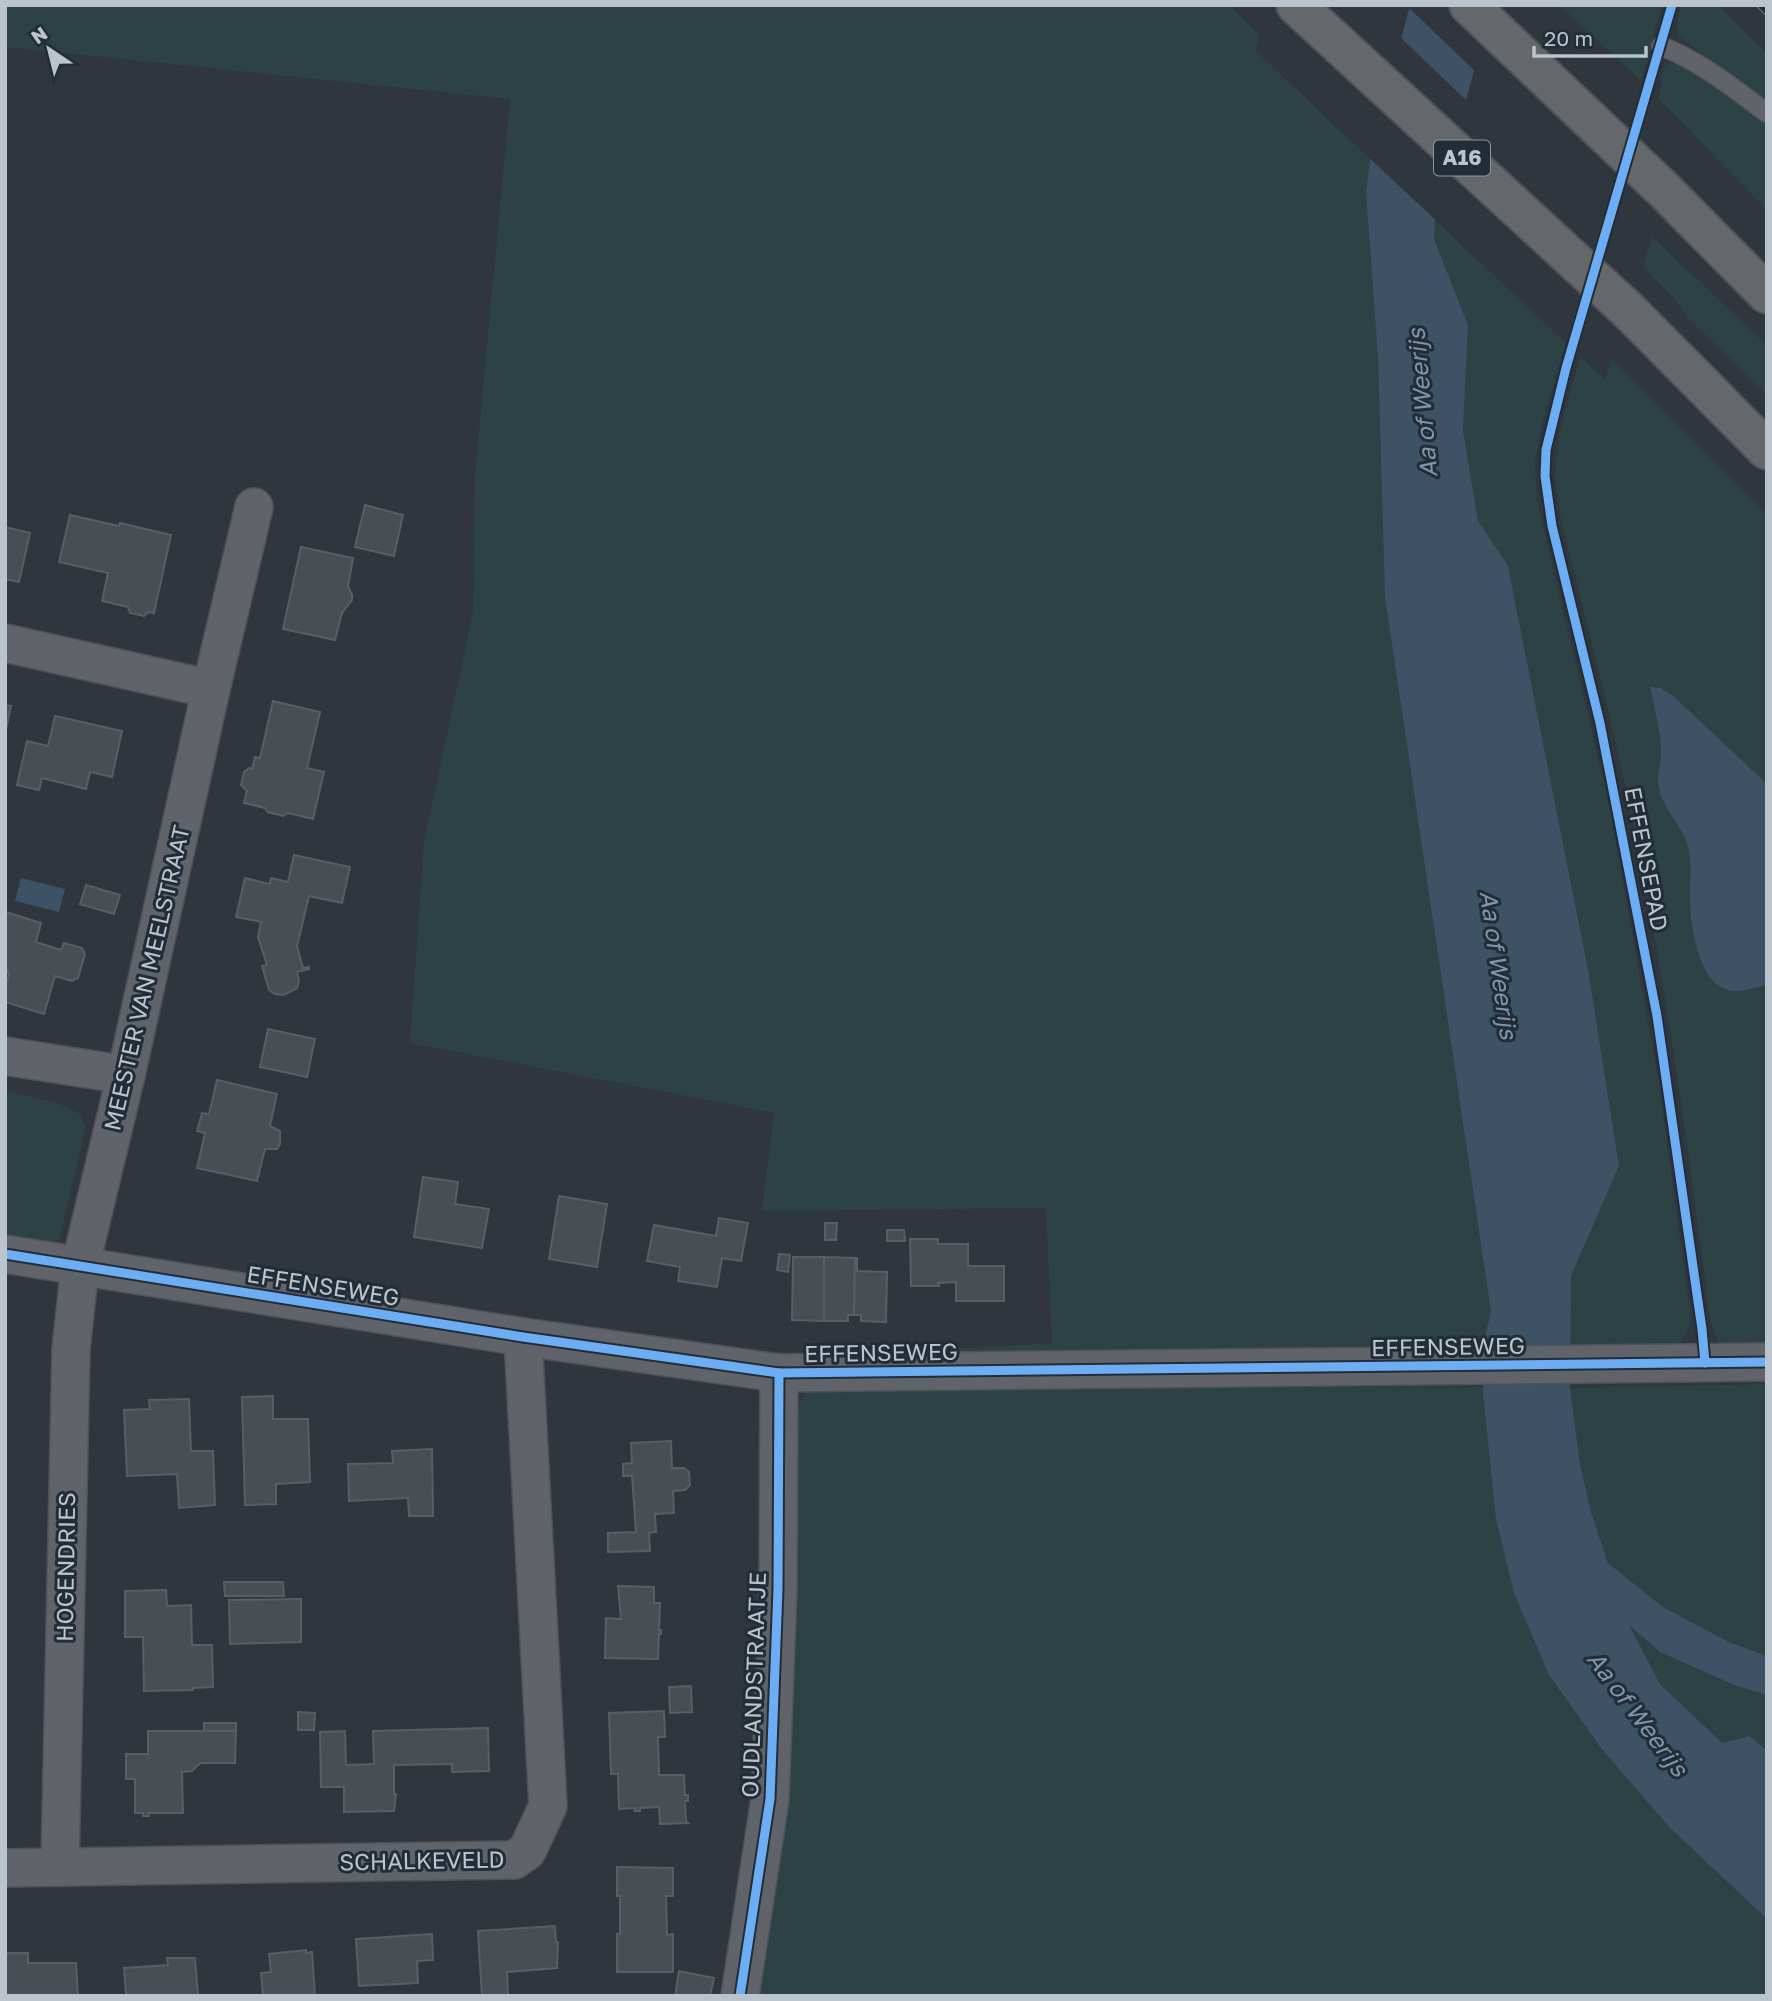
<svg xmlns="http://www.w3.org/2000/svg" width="1772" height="2001" font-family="'Golos Text',sans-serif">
	<rect width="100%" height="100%" fill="#2f363d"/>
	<g fill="#2c4244">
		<polygon points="5,5 1229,5 1260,35 1255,50 1370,159 1366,192 1378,358 1385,597 1491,1312 1482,1347 1223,1354 786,1358 1052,1343 1046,1208 762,1211 774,1113 410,1043 424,842 473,612 475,475 510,99 5,47"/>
		<polygon points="1559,5 1662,5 1641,81"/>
		<polygon points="1681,5 1718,5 1767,54 1767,103 1678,36 1677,25"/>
		<path d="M 1667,63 C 1707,67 1736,98 1767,122 L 1767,210 L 1659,99 L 1663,69 Z"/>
		<polygon points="1435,220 1566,343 1541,428 1535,463 1537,500 1609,805 1659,1083 1691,1319 1686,1334 1679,1344 1570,1346 1571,1276 1619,1166 1589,975 1508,566 1478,521 1463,430 1468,325 1434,239"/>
		<polygon points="1652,237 1767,345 1767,395 1688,318 1675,300 1643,266"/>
		<path d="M 1580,357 L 1605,379 L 1612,360 L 1767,515 L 1767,1345 L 1726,1345 L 1718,1343 L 1710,1319 C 1689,1151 1666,984 1632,818 C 1611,716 1585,616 1560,515 L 1555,473 L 1560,429 Z"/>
		<polygon points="5,1091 55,1102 79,1113 86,1126 58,1245 5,1235"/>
		<polygon points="1767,1384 1767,1656 1729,1642 1663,1607 1608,1563 1591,1512 1580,1464 1570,1388"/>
		<polygon points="1483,1387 1488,1425 1549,1675 1601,1748 1670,1828 1767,1919 1767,1996 753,1996 791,1421 807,1389"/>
		<polygon points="1628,1623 1660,1652 1734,1685 1767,1695 1767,1752 1750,1736 1722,1743 1660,1684"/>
	</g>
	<g fill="#3e5266">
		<polygon points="1410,5 1491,5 1435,220 1434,239 1468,325 1463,430 1478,521 1508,566 1589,975 1619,1166 1571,1276 1570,1388 1580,1464 1591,1512 1608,1563 1663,1607 1729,1642 1767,1656 1767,1695 1734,1685 1660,1652 1629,1625 1660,1684 1722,1743 1750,1736 1767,1751 1767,1919 1670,1828 1601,1748 1549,1675 1514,1593 1496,1519 1483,1393 1482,1347 1491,1312 1385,597 1378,358 1366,192 1370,159"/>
		<path d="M 1650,687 L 1660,688 L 1672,695 L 1767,784 L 1767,985 C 1753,988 1738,994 1725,989 C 1699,980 1691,928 1690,904 C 1689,886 1692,867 1689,850 C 1684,826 1660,807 1658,782 C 1657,772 1662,761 1661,750 C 1660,729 1655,708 1650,687 Z"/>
		<polygon points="21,878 65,889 59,912 15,901"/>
	</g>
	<g fill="#2f363d">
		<polygon points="1407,5 1494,5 1477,73 1407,6"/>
		<polygon points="1399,36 1469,103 1439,223 1367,156"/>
	</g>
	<g fill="#484e54" stroke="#585e64" stroke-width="2">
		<polygon points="365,505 403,515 394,556 355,547"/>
		<polygon points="70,515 119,526 120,523 171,535 154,613 149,612 144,616 130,613 128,607 102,601 108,573 59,562"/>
		<polygon points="5,527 30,533 19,582 5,579"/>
		<polygon points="301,547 353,558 348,586 352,595 352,600 342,613 335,640 283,629"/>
		<polygon points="273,701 320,712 307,768 324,772 313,819 288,813 283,816 268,812 265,808 244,803 247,791 241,785 244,772 249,768 252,769 255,757 260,758"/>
		<polygon points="5,705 11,706 5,734"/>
		<polygon points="55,716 122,731 112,777 90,772 86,789 42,778 39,790 17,785 27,741 48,746"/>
		<polygon points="294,855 350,867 342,903 309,896 297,946 303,968 309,967 309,969 297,972 299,981 297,988 284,995 275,994 269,990 262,966 267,965 258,937 261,922 236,917 245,878 270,884 271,878 288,882"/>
		<polygon points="86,885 120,895 114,914 80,904"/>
		<polygon points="6,912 41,923 36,942 61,950 64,943 82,948 85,954 78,978 72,981 55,976 44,1014 5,1002 5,986 9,975 5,966"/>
		<polygon points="268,1029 315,1039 307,1077 260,1067"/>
		<polygon points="217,1080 277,1094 270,1126 280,1131 280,1144 277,1149 265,1149 257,1181 197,1168 205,1133 197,1131 202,1113 209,1114"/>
		<polygon points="423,1177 458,1182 455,1204 489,1209 482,1248 414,1237"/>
		<polygon points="559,1196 607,1204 597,1267 549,1259"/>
		<polygon points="719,1218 748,1223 741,1261 722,1258 717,1287 678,1281 680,1267 647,1261 654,1225 716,1236"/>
		<polygon points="825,1223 837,1223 836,1240 825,1240"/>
		<polygon points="887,1230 904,1230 905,1241 887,1241"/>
		<polygon points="910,1239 938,1239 938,1244 968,1244 968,1266 1004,1266 1004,1301 956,1301 956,1282 938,1283 939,1286 911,1286"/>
		<polygon points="779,1254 790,1255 788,1272 777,1270"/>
		<polygon points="793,1257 824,1257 824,1321 792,1320"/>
		<polygon points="824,1257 855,1258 854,1315 848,1315 848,1321 824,1321"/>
		<polygon points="855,1258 857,1258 857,1271 887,1272 886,1322 861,1321 861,1315 854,1315"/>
		<polygon points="273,1396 273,1419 308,1419 310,1482 276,1484 276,1504 245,1505 242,1397"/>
		<polygon points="189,1399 191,1451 213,1451 215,1505 179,1508 177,1474 127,1476 124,1410 150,1409 149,1400"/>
		<polygon points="671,1441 672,1468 684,1468 689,1472 690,1485 685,1490 673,1491 674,1513 655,1514 656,1532 649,1533 650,1551 608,1552 608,1533 636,1532 632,1476 623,1476 623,1464 632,1463 631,1443"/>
		<polygon points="432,1449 433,1516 409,1516 408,1498 349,1501 348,1464 393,1463 392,1451"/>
		<polygon points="224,1582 283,1582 284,1596 225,1596"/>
		<polygon points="618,1586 654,1587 654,1603 660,1603 659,1630 661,1630 661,1634 659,1634 658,1659 605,1658 606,1618 621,1619"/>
		<polygon points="166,1590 167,1606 191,1605 192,1645 212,1645 213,1687 193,1688 193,1690 144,1691 143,1637 125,1637 125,1591"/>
		<polygon points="301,1599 301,1642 230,1644 229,1600"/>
		<polygon points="691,1686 692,1712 670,1713 669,1687"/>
		<polygon points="664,1711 665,1737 658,1737 659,1775 684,1775 685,1795 688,1795 688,1801 685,1801 686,1821 688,1823 660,1824 659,1807 640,1808 640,1811 635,1811 635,1808 619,1809 618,1774 611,1774 609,1713"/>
		<polygon points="298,1712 315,1713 314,1730 298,1730"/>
		<rect x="204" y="1723" width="32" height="8"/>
		<polygon points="488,1728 489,1771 452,1772 452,1764 394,1765 394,1794 396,1794 394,1811 344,1812 344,1787 321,1787 320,1732 345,1731 346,1765 374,1764 373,1731"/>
		<polygon points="148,1731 236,1731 235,1763 200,1763 192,1771 182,1772 183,1813 149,1813 149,1816 143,1816 143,1813 135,1813 135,1779 126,1779 126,1754 148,1754"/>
		<polygon points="617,1867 673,1868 673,1896 666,1896 667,1935 673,1934 673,1972 617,1972 617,1934 620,1934 620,1896 617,1896"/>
		<polygon points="555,1926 556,1942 558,1942 557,1968 507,1972 508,1996 482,1996 478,1931"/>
		<polygon points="432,1934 433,1960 417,1961 418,1983 359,1986 356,1939"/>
		<polygon points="306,1950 306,1953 312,1952 315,1996 263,1996 261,1973 271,1972 269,1954"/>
		<polygon points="5,1953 28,1953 28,1963 76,1963 78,1996 5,1996"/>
		<polygon points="167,1958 195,1958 198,1996 126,1996 124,1968 168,1965"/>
		<polygon points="679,1971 714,1978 710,1996 675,1996"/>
	</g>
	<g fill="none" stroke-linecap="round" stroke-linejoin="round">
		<g stroke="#4d5258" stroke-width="21">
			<path id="lane" d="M 1661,46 C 1700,61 1733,88 1767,113"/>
		</g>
		<g stroke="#4d5258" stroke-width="40">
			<g id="street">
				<polyline points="5,643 211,689"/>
				<polyline points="5,1056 126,1075"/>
				<polyline points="5,1254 523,1337 779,1373 1767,1362"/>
				<polyline points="60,1867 71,1349 80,1267 126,1075 211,689 254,507"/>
				<polyline points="5,1868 514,1860 527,1851 548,1806 523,1337"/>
				<polyline points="740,1996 770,1799 778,1589 779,1373"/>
			</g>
		</g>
		<g stroke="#4c5259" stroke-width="42">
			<g id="highway">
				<polyline points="1296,5 1629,311 1767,450"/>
				<polyline points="1469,5 1664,190 1767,294"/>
			</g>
		</g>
		<use href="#lane" stroke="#60646a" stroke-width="18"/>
		<use href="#street" stroke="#60646a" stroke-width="37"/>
		<use href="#highway" stroke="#65686a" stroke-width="38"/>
		<g stroke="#5e6368" stroke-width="8">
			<polyline id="rail" points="1760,5 1767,12"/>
		</g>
		<use href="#rail" stroke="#222d38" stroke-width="5" stroke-dasharray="16" stroke-linecap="butt"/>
		<g stroke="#222d38" stroke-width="13">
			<g id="cycleway">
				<polyline points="1672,5 1566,368 1546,450 1545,476 1552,526 1600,723 1657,1016 1702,1329 1705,1363"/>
				<polyline points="5,1254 523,1337 779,1373 1767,1362"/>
				<polyline points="740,1996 770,1799 778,1589 779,1373"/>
			</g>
		</g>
		<use href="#cycleway" stroke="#6dadf4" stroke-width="9"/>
	</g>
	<g text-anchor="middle" stroke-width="6" stroke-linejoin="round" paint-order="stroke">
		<rect fill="#222d38" stroke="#8d96a0" stroke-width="2" x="1434" y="140.5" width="56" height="35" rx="5"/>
		<g font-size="21" font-weight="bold" fill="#bbc3cc">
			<text x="1462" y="165">A16</text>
		</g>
		<g font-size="23" fill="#bbc3cc" stroke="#222d38">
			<text transform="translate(1646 859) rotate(79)" y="8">EFFENSEPAD</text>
			<text transform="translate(147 978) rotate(-77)" y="8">MEESTER VAN MEELSTRAAT</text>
			<text transform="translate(323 1286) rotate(9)" y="8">EFFENSEWEG</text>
			<text transform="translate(1448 1347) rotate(-1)" y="8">EFFENSEWEG</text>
			<text transform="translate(881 1353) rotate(-1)" y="8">EFFENSEWEG</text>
			<text transform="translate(66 1567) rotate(-89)" y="8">HOGENDRIES</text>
			<text transform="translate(754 1685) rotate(-88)" y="8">OUDLANDSTRAATJE</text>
			<text transform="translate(422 1861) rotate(-1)" y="8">SCHALKEVELD</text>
		</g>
		<g font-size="24" font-style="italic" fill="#7e95ac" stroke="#222d38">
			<text transform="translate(1423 403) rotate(-95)" y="8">Aa of Weerijs</text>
			<text transform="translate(1498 965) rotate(82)" y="8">Aa of Weerijs</text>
			<text transform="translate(1637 1714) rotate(53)" y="8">Aa of Weerijs</text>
		</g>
	</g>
	<rect width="1772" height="2001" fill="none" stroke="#bbc3cc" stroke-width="14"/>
	<g transform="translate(49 49) rotate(325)" stroke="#222d38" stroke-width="5" paint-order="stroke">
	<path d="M0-5L12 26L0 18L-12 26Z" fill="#bbc3cc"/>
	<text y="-10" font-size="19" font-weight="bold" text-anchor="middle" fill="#bbc3cc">N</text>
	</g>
	<path d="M1534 46v10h112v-10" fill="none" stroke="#bbc3cc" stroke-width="3.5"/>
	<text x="1544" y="46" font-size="21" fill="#bbc3cc" stroke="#222d38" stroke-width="5" paint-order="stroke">20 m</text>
</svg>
